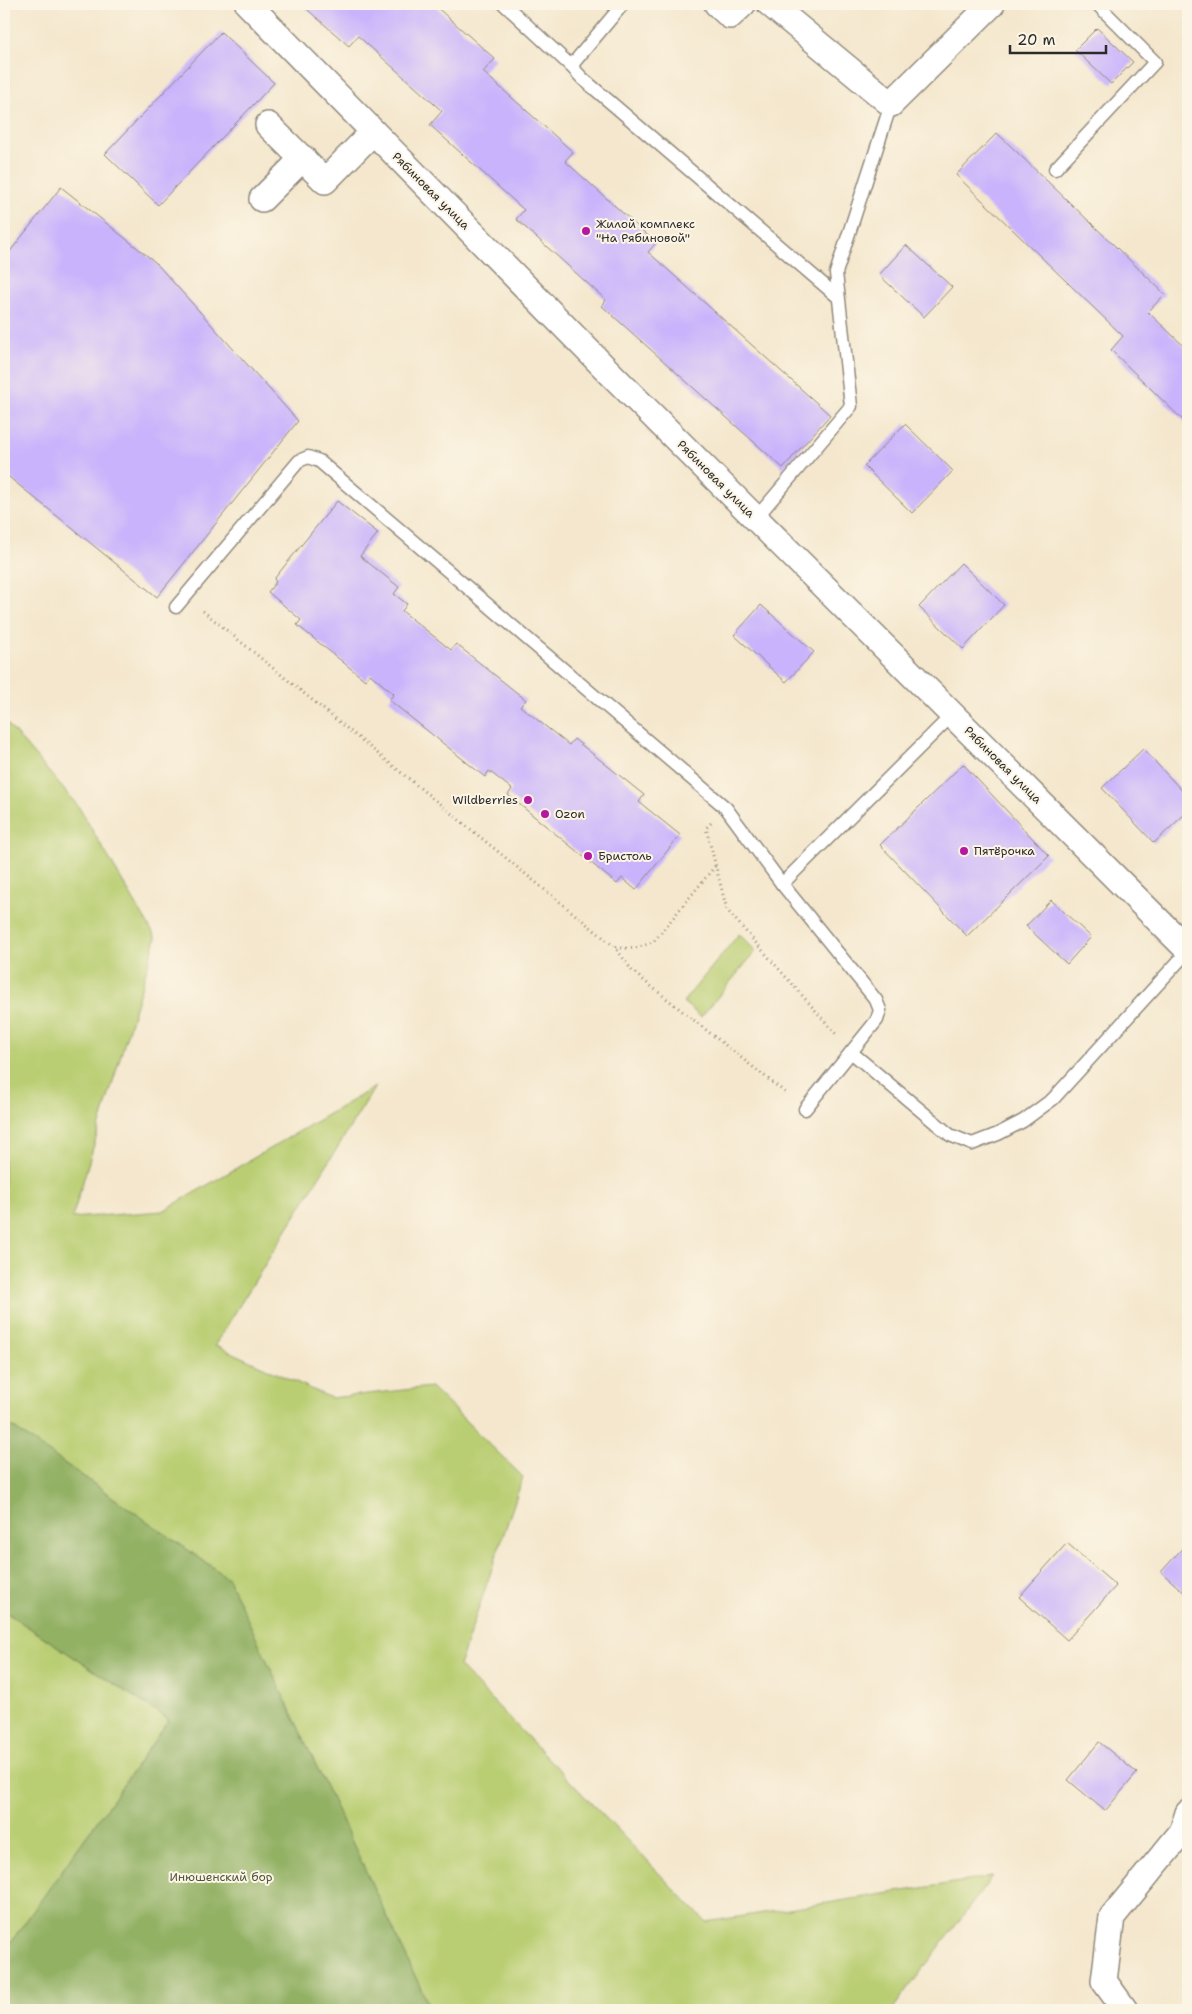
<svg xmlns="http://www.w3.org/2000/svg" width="1192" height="2014" font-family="'Shantell Sans',sans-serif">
	<rect width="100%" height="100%" fill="#fcf5e5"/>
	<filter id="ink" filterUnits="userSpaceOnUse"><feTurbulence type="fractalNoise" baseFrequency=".02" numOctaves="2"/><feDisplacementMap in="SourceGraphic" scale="10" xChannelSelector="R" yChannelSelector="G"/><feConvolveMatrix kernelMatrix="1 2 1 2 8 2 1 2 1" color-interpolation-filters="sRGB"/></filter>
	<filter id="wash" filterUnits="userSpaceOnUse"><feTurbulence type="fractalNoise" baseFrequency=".0096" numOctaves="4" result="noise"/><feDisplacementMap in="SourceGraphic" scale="20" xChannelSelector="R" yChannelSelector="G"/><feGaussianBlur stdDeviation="1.12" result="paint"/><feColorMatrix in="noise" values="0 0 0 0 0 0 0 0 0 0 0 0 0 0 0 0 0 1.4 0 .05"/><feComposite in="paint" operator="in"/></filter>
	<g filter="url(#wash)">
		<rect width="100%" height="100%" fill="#f4e7cd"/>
		<g fill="#b9ce72" stroke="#727c4e">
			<polygon points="4,720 78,806 156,938 72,1218 163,1211 375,1087 215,1345 331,1398 431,1387 523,1477 459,1666 706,1922 992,1877 892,2010 431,2010 228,1578 4,1421"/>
			<polygon points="739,934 756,951 701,1017 683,1002"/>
			<polygon points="4,1611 169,1720 4,1952"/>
		</g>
		<polygon fill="#92b164" stroke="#5e6e48" points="4,1421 228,1578 431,2010 4,2010 4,1952 169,1720 4,1611"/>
		<g id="blocks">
			<g fill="#c9b3fc">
				<polygon points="301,4 433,4 495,59 483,72 573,152 565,161 656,243 648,252 830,415 783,468 602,306 606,300 516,219 524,210 430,125 442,111 358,36 349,46"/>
				<polygon points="1097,28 1133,62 1111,84 1075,50"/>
				<polygon points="221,32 274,83 158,205 105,154"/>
				<polygon points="997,133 1165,294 1148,312 1188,350 1188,425 1111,350 1123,336 956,175"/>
				<polygon points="61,187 155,262 298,421 157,597 4,473 4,259"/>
				<polygon points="906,245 952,287 924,317 879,275"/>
				<polygon points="905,424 953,471 912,513 864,466"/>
				<polygon points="337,501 378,533 360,556 399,587 394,594 407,604 402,611 451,650 456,644 526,700 520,706 569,745 574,739 644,795 639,802 680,835 636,890 622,878 617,884 508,795 512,789 489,771 485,777 389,700 394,694 370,674 365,680 297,625 301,620 268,592 276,582 274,579"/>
				<polygon points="961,563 1004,605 963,649 919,607"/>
				<polygon points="761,605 814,652 786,682 734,635"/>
				<polygon points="1143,749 1188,797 1188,811 1154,843 1102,788"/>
				<polygon points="963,764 1049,856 967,936 880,845"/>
				<polygon points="1051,900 1091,937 1067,964 1026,926"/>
				<polygon points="1188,1542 1188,1596 1161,1572"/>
				<polygon points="1067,1543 1116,1586 1067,1640 1019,1597"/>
				<polygon points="1099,1742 1137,1773 1105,1811 1068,1780"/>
			</g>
		</g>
	</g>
	<g filter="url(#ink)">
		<use href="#blocks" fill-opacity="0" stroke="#90897c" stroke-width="1"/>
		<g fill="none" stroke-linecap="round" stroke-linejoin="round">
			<g stroke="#90897c" stroke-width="15">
				<g id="lane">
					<polyline points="504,4 571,66"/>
					<polyline points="623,4 571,66 582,78 838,297"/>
					<polyline points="1055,169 1155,62 1097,4"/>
					<polyline points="756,518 851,406 836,273 891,104"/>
					<polyline points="176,607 299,461 308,457 319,461 726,808 782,884"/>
					<polyline points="851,1052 950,1135 972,1144 998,1134 1023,1121 1053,1099 1188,951"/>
					<polyline points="805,1109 877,1020 880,1010 876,1000 782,884 952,715"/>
				</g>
			</g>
			<g stroke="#90897c" stroke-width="28">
				<g id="street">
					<polyline points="248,4 611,374 1188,950"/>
					<polyline points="717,4 730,16 743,4"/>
					<polyline points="770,4 891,104 992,4"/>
					<polyline points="268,125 325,181 373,132"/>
					<polyline points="262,199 303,158"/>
					<polyline points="1125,2010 1104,1981 1112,1917 1182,1832 1188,1813"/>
				</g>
			</g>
			<g stroke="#90897c" stroke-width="3" stroke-dasharray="1 4" stroke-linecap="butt">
				<polyline points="203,611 615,947 633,972 787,1094"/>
				<polyline points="711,823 706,828 727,910 836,1034"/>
				<path d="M 616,947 C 631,950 640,948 654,941 L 716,865"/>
			</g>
			<use href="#lane" stroke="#fff" stroke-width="12"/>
			<use href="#street" stroke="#fff" stroke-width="25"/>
		</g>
	</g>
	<g fill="#b5179e" stroke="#fcf5e5" stroke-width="2">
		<circle cx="586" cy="231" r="5"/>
		<circle cx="528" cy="800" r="5"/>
		<circle cx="545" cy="814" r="5"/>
		<circle cx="964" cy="851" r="5"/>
		<circle cx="588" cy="856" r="5"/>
	</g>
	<g text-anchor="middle" stroke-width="4" stroke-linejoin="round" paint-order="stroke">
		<g font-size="12" fill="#2b2b2b" stroke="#fcf5e5">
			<text transform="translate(431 191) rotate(45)" y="4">Рябиновая улица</text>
			<text transform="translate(716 479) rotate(45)" y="4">Рябиновая улица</text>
			<text transform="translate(1003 765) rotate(45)" y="4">Рябиновая улица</text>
		</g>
		<g font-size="12" fill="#2b2b2b" stroke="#fcf5e5" text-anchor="start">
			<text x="596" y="228">Жилой комплекс<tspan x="596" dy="14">"На Рябиновой"</tspan></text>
			<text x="518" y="804" text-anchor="end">Wildberries</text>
			<text x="555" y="818">Ozon</text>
			<text x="974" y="855">Пятёрочка</text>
			<text x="598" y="860">Бристоль</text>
		</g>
		<g font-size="12" fill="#4e543d" stroke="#fcf5e5">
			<text x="221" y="1881">Инюшенский бор</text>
		</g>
	</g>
	<rect width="1192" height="2014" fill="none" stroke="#fcf5e5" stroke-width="20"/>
	<path d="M1010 45v8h96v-8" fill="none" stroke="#2b2b2b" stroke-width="2.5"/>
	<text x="1017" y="45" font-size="15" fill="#2b2b2b" stroke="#fcf5e5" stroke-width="4" paint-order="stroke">20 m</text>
</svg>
